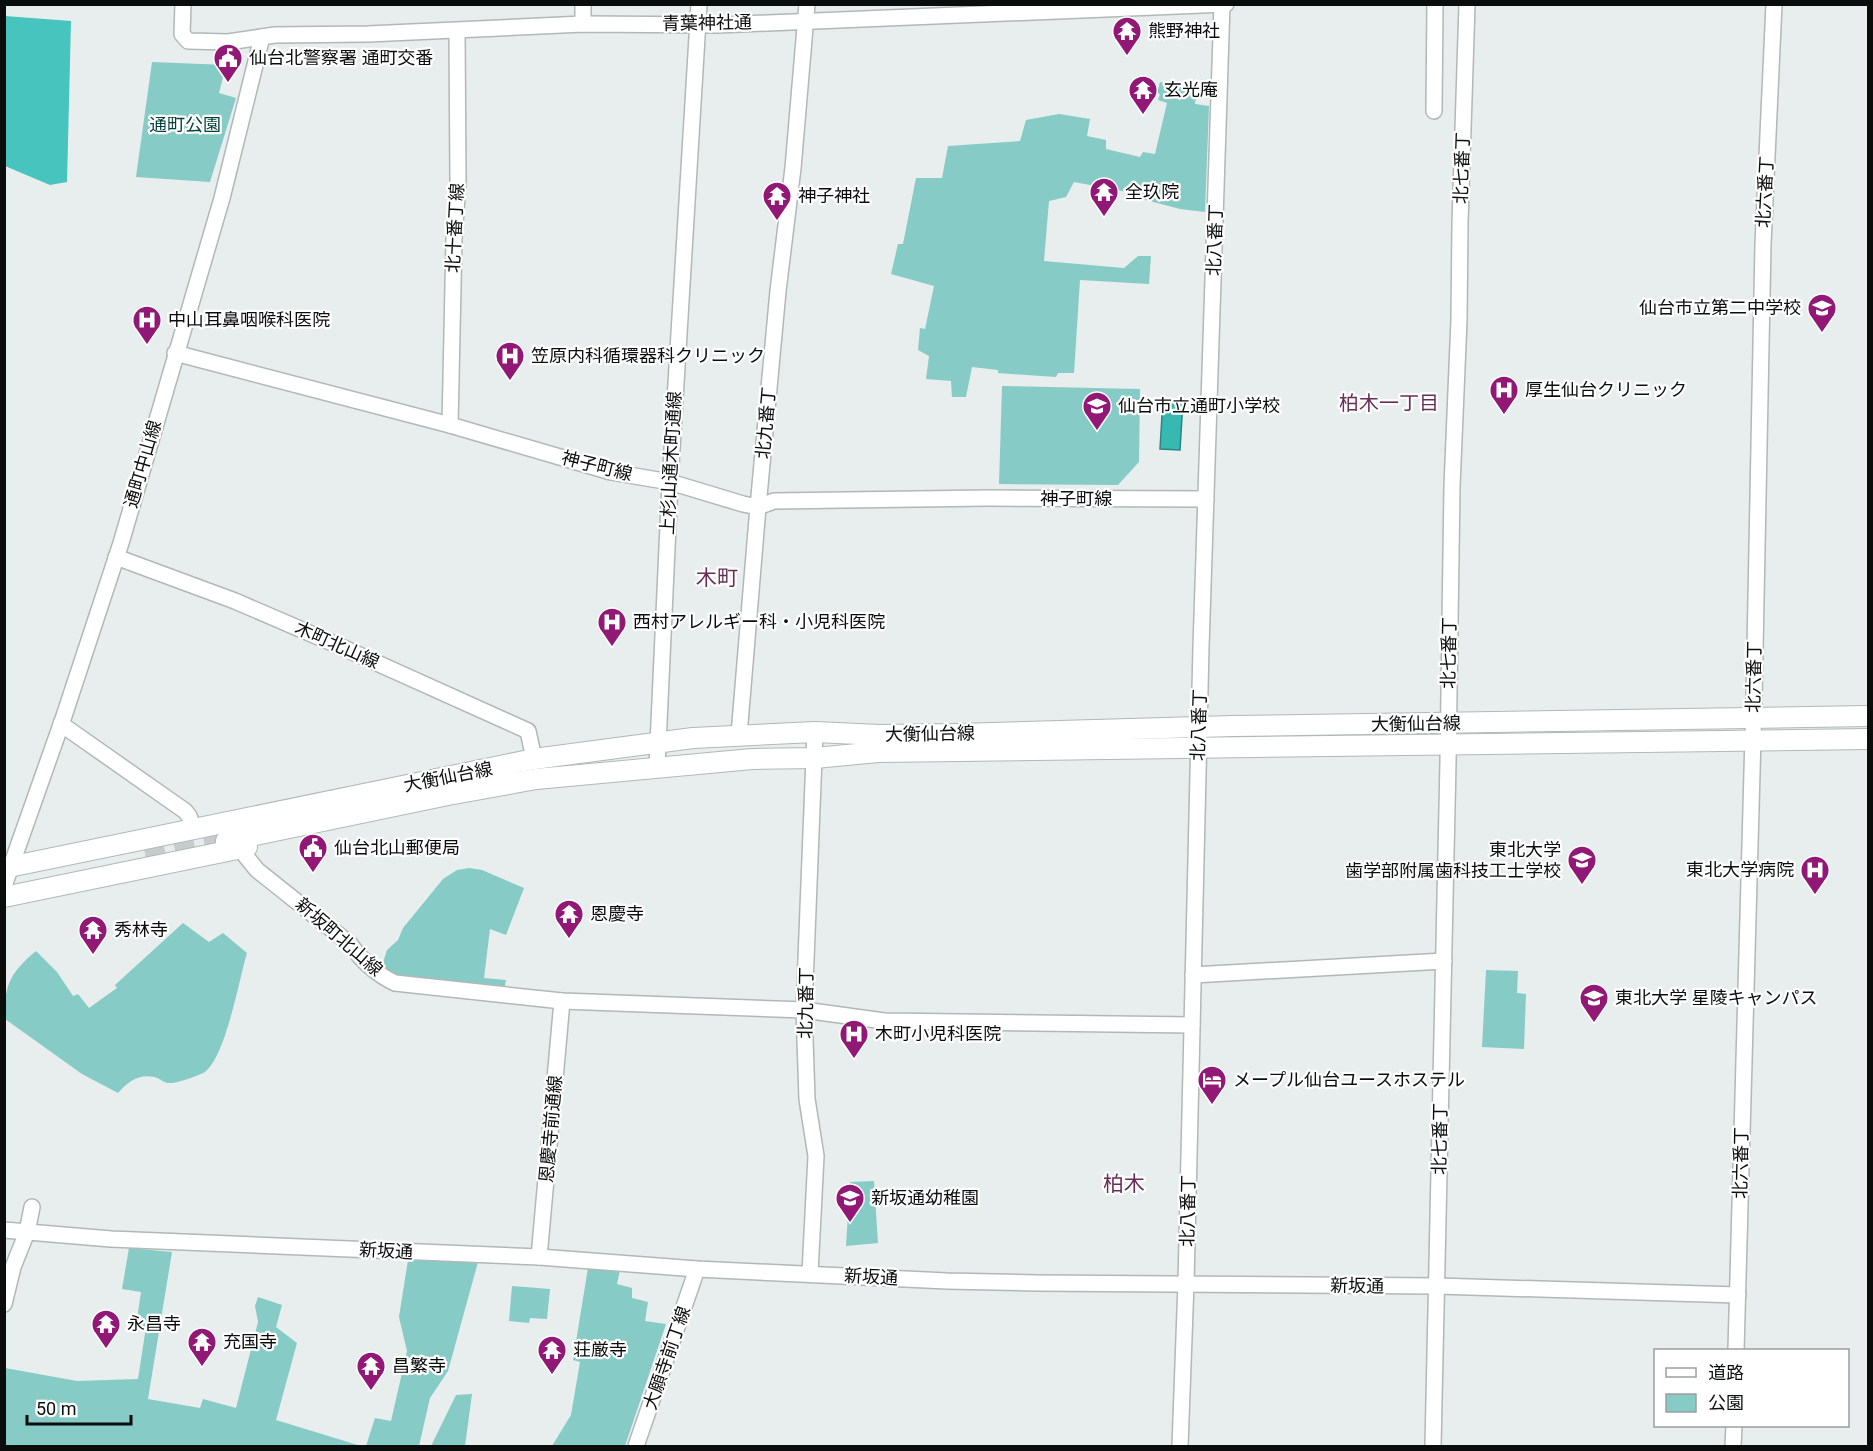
<svg xmlns="http://www.w3.org/2000/svg" width="1873" height="1451" font-family="Roboto,'Noto Sans JP',sans-serif">
	<rect width="100%" height="100%" fill="#e7eeed"/>
	<g fill="#86cbc6">
		<polygon points="152,62 226,65 219,93 236,98 210,182 136,177"/>
		<polygon points="1160,82 1195,89 1197,91 1195,104 1209,106 1205,212 1180,209 1127,195 1127,192 1074,182 1066,197 1049,201 1044,261 1124,268 1138,256 1151,256 1149,284 1080,280 1074,373 1058,373 1056,377 998,373 998,370 972,367 966,397 952,397 951,381 926,379 929,356 918,350 920,328 925,329 934,286 891,274 898,244 903,244 916,178 942,178 948,146 1020,141 1026,120 1059,114 1090,119 1087,136 1106,140 1106,149 1140,157 1143,152 1155,154 1167,103 1158,100 1160,94 1157,93"/>
		<polygon points="1002,386 1140,389 1139,462 1118,485 999,484"/>
		<polygon points="469,868 482,870 524,888 506,935 490,929 484,978 506,980 504,991 399,979 381,969 387,950 398,940 403,928 443,879 457,870"/>
		<path d="M 183,923 L 209,942 L 223,933 L 247,953 C 239,980 226,1054 206,1071 C 202,1075 177,1083 171,1083 C 164,1084 160,1078 154,1077 C 138,1074 128,1082 118,1093 L 82,1074 L 5,1019 C 4,985 10,973 36,951 L 57,972 L 73,996 L 78,994 L 89,1008 L 117,988 L 115,985 Z"/>
		<polygon points="1486,970 1518,971 1517,993 1526,994 1524,1049 1482,1047"/>
		<polygon points="874,1181 878,1243 846,1246 850,1182"/>
		<polygon points="129,1248 172,1252 148,1399 200,1408 203,1399 236,1408 258,1322 255,1306 258,1297 282,1305 276,1327 297,1343 276,1420 361,1446 5,1446 5,1368 77,1381 138,1379 146,1327 136,1326 141,1292 122,1289"/>
		<polygon points="408,1260 478,1262 448,1371 430,1398 419,1446 366,1446 375,1418 391,1421 407,1351 399,1317"/>
		<polygon points="588,1268 620,1270 617,1284 632,1288 632,1298 648,1302 645,1321 666,1324 625,1446 552,1446 571,1415 580,1362 573,1360"/>
		<polygon points="512,1286 550,1289 547,1319 530,1318 529,1323 509,1321"/>
		<polygon points="472,1394 465,1446 431,1446 456,1395"/>
	</g>
	<polygon fill="#46c4bd" points="5,16 71,21 67,182 50,185 5,166"/>
	<polygon fill="#37b8b1" stroke="#2a8580" stroke-width="1.5" points="1163,399 1183,400 1180,450 1160,449"/>
	<g fill="none" stroke-linecap="round" stroke-linejoin="round">
		<polyline stroke="#c6cccb" stroke-width="20" stroke-dasharray="20 10" stroke-linecap="butt" points="146,858 226,841"/>
		<g stroke="#b1b8b7" stroke-width="18">
			<g id="minor">
				<polyline points="183,4 182,34 188,41 228,42 275,35 368,34 583,24 718,25 1226,4"/>
				<polyline points="583,4 583,24"/>
				<polyline points="1434,111 1435,4"/>
				<polyline points="175,353 450,425 611,472 670,482 743,504 758,507 774,501 988,498 1206,499"/>
				<polyline points="450,425 454,239 458,182 457,31"/>
				<polyline points="116,557 235,601 337,645 528,731 534,759"/>
				<polyline points="61,724 185,811 189,816 194,829"/>
				<polyline points="739,735 758,507 778,291 793,168 807,4"/>
				<polyline points="657,767 670,482 699,4"/>
				<path d="M 240,849 L 257,870 L 350,944 C 362,961 376,974 395,983 L 562,1001 L 804,1010 L 884,1021 L 1192,1025"/>
				<polyline points="4,886 64,716 121,543 222,198 262,37"/>
				<polyline points="1193,975 1444,961"/>
				<polyline points="4,1230 111,1239 539,1257 697,1269 947,1281 1037,1283 1438,1286 1738,1295"/>
				<polyline points="539,1257 562,1001"/>
				<polyline points="810,1273 816,1156 807,1099 804,1010 815,732"/>
				<polyline points="4,1304 13,1267 27,1232 32,1207"/>
				<polyline points="1736,1350 1754,700 1763,244 1774,4"/>
				<polyline points="636,1446 697,1269"/>
				<polyline points="1180,1446 1186,1283 1201,647 1222,4"/>
				<polyline points="1433,1446 1448,762 1452,486 1459,320 1460,223 1467,4"/>
				<polyline points="1733,1446 1734,1426"/>
			</g>
		</g>
		<g stroke="#b1b8b7" stroke-width="22">
			<g id="major">
				<polyline points="226,841 448,795 536,779 752,759 815,758 878,752 1868,739"/>
				<polyline points="4,868 534,759 693,738 815,732 880,735 957,734 1233,726 1868,716"/>
				<polyline points="4,897 247,847"/>
			</g>
		</g>
		<use href="#minor" stroke="#fff" stroke-width="15"/>
		<use href="#major" stroke="#fff" stroke-width="20"/>
	</g>
	<defs>
		<g id="temple-pin" transform="scale(1.5)"><path d="M0 17L-7.5 6A9.5 9.5 0 1 1 7.5 6Z" fill="#921875" stroke="#fff"/><path d="M0-6L5-2H3V0L6.5 2.5H4V6H1.5V3h-3V6H-4V2.5H-6.5L-3 0V-2H-5Z" fill="#fff"/></g>
		<g id="civic-pin" transform="scale(1.5)"><path d="M0 17L-7.5 6A9.5 9.5 0 1 1 7.5 6Z" fill="#921875" stroke="#fff"/><path d="M-.6-6.5H3V-4.5H.6V-3L4-1V1h2V6H-6V1h2V-1L-.6-3ZM-1.2 2.5V6h2.4V2.5Z" fill="#fff"/></g>
		<g id="school-pin" transform="scale(1.5)"><path d="M0 17L-7.5 6A9.5 9.5 0 1 1 7.5 6Z" fill="#921875" stroke="#fff"/><path d="M0-5L7-2L0 1L-7-2ZM-4 1L0 2.5L4 1V4Q0 6-4 4Z" fill="#fff"/></g>
		<g id="hospital-pin" transform="scale(1.5)"><path d="M0 17L-7.5 6A9.5 9.5 0 1 1 7.5 6Z" fill="#921875" stroke="#fff"/><path d="M-5-5h3v3.5h4V-5h3V5h-3V1.5h-4V5h-3Z" fill="#fff"/></g>
		<g id="university-pin" transform="scale(1.5)"><path d="M0 17L-7.5 6A9.5 9.5 0 1 1 7.5 6Z" fill="#921875" stroke="#fff"/><path d="M0-5L7-2L0 1L-7-2ZM-4 1L0 2.5L4 1V4Q0 6-4 4Z" fill="#fff"/></g>
		<g id="hotel-pin" transform="scale(1.5)"><path d="M0 17L-7.5 6A9.5 9.5 0 1 1 7.5 6Z" fill="#921875" stroke="#fff"/><path d="M-6-4.5h1.5V1H6V5H4.5V3h-9V5H-6ZM-4 0a1.8 1.8 0 1 1 3.6 0ZM.5 0V-2.5h3Q6-2.5 6 0Z" fill="#fff"/></g>
	</defs>
	<g fill-rule="evenodd">
		<use href="#temple-pin" x="1127" y="31"/>
		<use href="#civic-pin" x="228" y="58"/>
		<use href="#temple-pin" x="1143" y="90"/>
		<use href="#temple-pin" x="1104" y="192"/>
		<use href="#temple-pin" x="777" y="196"/>
		<use href="#school-pin" x="1822" y="308"/>
		<use href="#hospital-pin" x="147" y="320"/>
		<use href="#hospital-pin" x="510" y="356"/>
		<use href="#hospital-pin" x="1504" y="390"/>
		<use href="#school-pin" x="1097" y="406"/>
		<use href="#hospital-pin" x="612" y="622"/>
		<use href="#civic-pin" x="313" y="848"/>
		<use href="#university-pin" x="1582" y="860"/>
		<use href="#hospital-pin" x="1815" y="870"/>
		<use href="#temple-pin" x="569" y="914"/>
		<use href="#temple-pin" x="93" y="930"/>
		<use href="#university-pin" x="1594" y="998"/>
		<use href="#hospital-pin" x="854" y="1034"/>
		<use href="#hotel-pin" x="1212" y="1080"/>
		<use href="#school-pin" x="850" y="1198"/>
		<use href="#temple-pin" x="106" y="1324"/>
		<use href="#temple-pin" x="202" y="1342"/>
		<use href="#temple-pin" x="552" y="1350"/>
		<use href="#temple-pin" x="371" y="1366"/>
	</g>
	<g text-anchor="middle" stroke-width="4.5" stroke-linejoin="round" paint-order="stroke">
		<g font-size="18" fill="#0b0d0d" stroke="#fff">
			<text transform="translate(707 23) rotate(-1)" y="6">青葉神社通</text>
			<text transform="translate(1462 168) rotate(-88)" y="6">北七番丁</text>
			<text transform="translate(1765 192) rotate(-87)" y="6">北六番丁</text>
			<text transform="translate(455 228) rotate(-87)" y="6">北十番丁線</text>
			<text transform="translate(1215 240) rotate(-88)" y="6">北八番丁</text>
			<text transform="translate(766 423) rotate(-85)" y="6">北九番丁</text>
			<text transform="translate(671 463) rotate(-87)" y="6">上杉山通木町通線</text>
			<text transform="translate(143 464) rotate(-74)" y="6">通町中山線</text>
			<text transform="translate(597 466) rotate(14)" y="6">神子町線</text>
			<text x="1076" y="505">神子町線</text>
			<text transform="translate(337 645) rotate(24)" y="6">木町北山線</text>
			<text transform="translate(1449 653) rotate(-89)" y="6">北七番丁</text>
			<text transform="translate(1754 677) rotate(-89)" y="6">北六番丁</text>
			<text transform="translate(1416 724) rotate(-1)" y="6">大衡仙台線</text>
			<text transform="translate(1199 725) rotate(-88)" y="6">北八番丁</text>
			<text transform="translate(930 734) rotate(-1)" y="6">大衡仙台線</text>
			<text transform="translate(448 777) rotate(-11)" y="6">大衡仙台線</text>
			<text transform="translate(339 937) rotate(41)" y="6">新坂町北山線</text>
			<text transform="translate(806 1003) rotate(-89)" y="6">北九番丁</text>
			<text transform="translate(551 1129) rotate(-85)" y="6">恩慶寺前通線</text>
			<text transform="translate(1440 1139) rotate(-89)" y="6">北七番丁</text>
			<text transform="translate(1741 1163) rotate(-89)" y="6">北六番丁</text>
			<text transform="translate(1188 1211) rotate(-89)" y="6">北八番丁</text>
			<text transform="translate(386 1251) rotate(3)" y="6">新坂通</text>
			<text transform="translate(871 1277) rotate(3)" y="6">新坂通</text>
			<text transform="translate(1357 1286) rotate(1)" y="6">新坂通</text>
			<text transform="translate(667 1358) rotate(-71)" y="6">大願寺前丁線</text>
		</g>
		<g font-size="18" fill="#0b0d0d" stroke="#fff" text-anchor="start">
			<text x="1148" y="37">熊野神社</text>
			<text x="249" y="64">仙台北警察署 通町交番</text>
			<text x="1164" y="96">玄光庵</text>
			<text x="1125" y="198">全玖院</text>
			<text x="798" y="202">神子神社</text>
			<text x="1801" y="314" text-anchor="end">仙台市立第二中学校</text>
			<text x="168" y="326">中山耳鼻咽喉科医院</text>
			<text x="531" y="362">笠原内科循環器科クリニック</text>
			<text x="1525" y="396">厚生仙台クリニック</text>
			<text x="1118" y="412">仙台市立通町小学校</text>
			<text x="633" y="628">西村アレルギー科・小児科医院</text>
			<text x="334" y="854">仙台北山郵便局</text>
			<text x="1561" y="856" text-anchor="end">東北大学<tspan x="1561" dy="21">歯学部附属歯科技工士学校</tspan></text>
			<text x="1794" y="876" text-anchor="end">東北大学病院</text>
			<text x="590" y="920">恩慶寺</text>
			<text x="114" y="936">秀林寺</text>
			<text x="1615" y="1004">東北大学 星陵キャンパス</text>
			<text x="875" y="1040">木町小児科医院</text>
			<text x="1233" y="1086">メープル仙台ユースホステル</text>
			<text x="871" y="1204">新坂通幼稚園</text>
			<text x="127" y="1330">永昌寺</text>
			<text x="223" y="1348">充国寺</text>
			<text x="573" y="1356">荘厳寺</text>
			<text x="392" y="1372">昌繁寺</text>
		</g>
		<g font-size="18" fill="#06413e" stroke="#fff">
			<text x="185" y="131">通町公園</text>
		</g>
		<g font-size="20" fill="#692e57" stroke="#fff">
			<text x="1389" y="410">柏木一丁目</text>
		</g>
		<g font-size="21" fill="#692e57" stroke="#fff">
			<text x="717" y="585">木町</text>
			<text x="1124" y="1191">柏木</text>
		</g>
	</g>
	<rect width="1873" height="1451" fill="none" stroke="#0b0d0d" stroke-width="12"/>
	<rect x="1654" y="1349" width="195" height="78" fill="#ffffff" stroke="#9d9e9e" stroke-width="1.5"/>
	<rect x="1666" y="1368" width="30" height="9" fill="#ffffff" stroke="#9d9e9e" stroke-width="1.5"/>
	<text x="1708" y="1379" font-size="18" fill="#0b0d0d">道路</text>
	<rect x="1666" y="1394" width="30" height="18" fill="#86cbc6" stroke="#9d9e9e" stroke-width="1.5"/>
	<text x="1708" y="1409" font-size="18" fill="#0b0d0d">公園</text>
	<path d="M27 1415v9h104v-9" fill="none" stroke="#0b0d0d" stroke-width="3"/>
	<text x="36" y="1415" font-size="18" fill="#0b0d0d" stroke="#ffffff" stroke-width="4.5" paint-order="stroke">50 m</text>
</svg>
